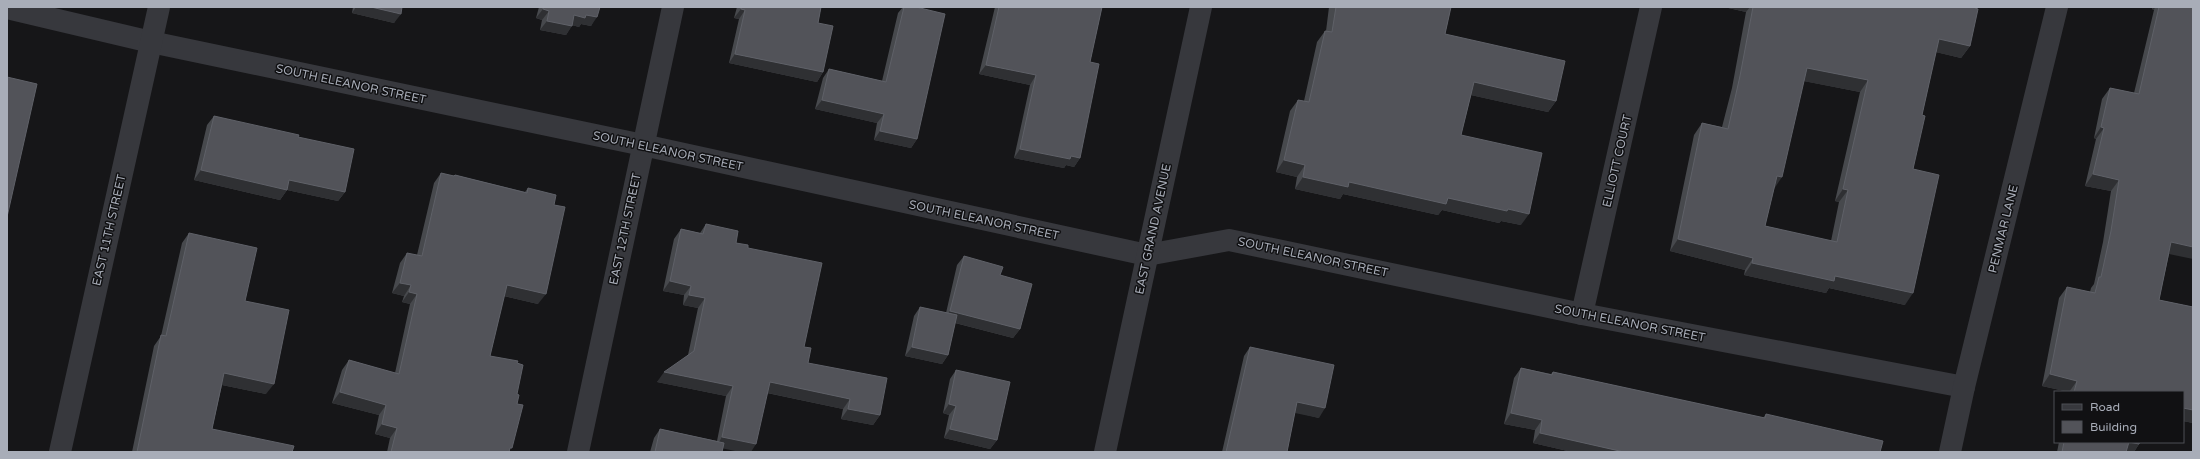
<svg xmlns="http://www.w3.org/2000/svg" width="2200" height="459" font-family="'Varela Round',sans-serif">
	<rect width="100%" height="100%" fill="#161618"/>
	<g fill="none" stroke-linecap="round" stroke-linejoin="round">
		<g stroke="#37383d" stroke-width="22">
			<polyline points="7,8 151,42 643,145 1147,255 1229,240 1582,314 1964,387"/>
			<polyline points="1582,314 1651,7"/>
			<polyline points="60,452 159,7"/>
			<polyline points="578,452 673,7"/>
			<polyline points="1105,452 1201,7"/>
			<polyline points="1950,452 1964,387 2057,7"/>
		</g>
	</g>
	<g fill="#47494d" fill-rule="evenodd">
		<polygon points="353,7 402,7 394,23 352,13"/>
		<polygon points="539,7 600,7 591,26 581,24 579,27 572,25 566,35 540,30 542,20 536,18"/>
		<polygon points="737,7 821,7 818,23 823,72 817,82 729,63 739,19 734,18"/>
		<polygon points="903,7 916,7 917,139 911,148 874,140 877,123 815,109 823,78 829,69 882,81 898,13"/>
		<polygon points="995,7 1102,7 1090,62 1080,158 1074,167 1066,165 1064,168 1014,158 1030,85 979,74"/>
		<polygon points="1329,7 1451,7 1445,34 1556,101 1548,112 1471,95 1461,135 1521,225 1501,221 1499,223 1442,210 1438,215 1343,194 1340,199 1295,189 1297,177 1276,172 1290,111 1298,100 1304,101 1317,42 1325,31 1326,31"/>
		<path d="M 1724,7 L 1976,7 L 1970,46 L 1961,58 L 1936,52 L 1922,115 L 1913,169 L 1905,305 L 1829,288 L 1826,293 L 1744,275 L 1745,270 L 1670,251 L 1694,135 L 1702,123 L 1722,127 L 1732,88 L 1746,12 ZM 1804,81 L 1860,92 L 1835,201 L 1839,202 L 1831,241 L 1765,226 L 1774,189 Z"/>
		<polygon points="2152,7 2193,7 2169,254 2159,300 2193,307 2193,423 2183,421 2183,392 2069,392 2042,386 2059,298 2067,287 2090,292 2091,288 2094,284 2103,242 2111,191 2085,186 2096,139 2094,138 2102,99 2110,88 2134,93 2154,10 2152,9"/>
		<polygon points="214,116 298,137 345,192 338,201 287,190 280,200 194,180 207,125"/>
		<polygon points="441,173 453,176 455,175 525,192 528,188 554,205 538,304 504,296 490,356 517,363 517,394 509,452 387,452 390,438 375,434 379,415 332,403 342,370 349,360 395,373 410,304 402,302 404,296 392,293 400,263 407,253 417,255 434,183"/>
		<polygon points="706,224 736,243 748,248 804,347 808,363 880,415 873,425 841,419 843,409 767,393 723,448 722,452 650,452 654,438 660,429 717,441 726,396 657,382 688,355 698,308 683,305 684,295 663,291 674,239 681,229 700,233"/>
		<polygon points="189,233 245,301 266,394 222,385 212,429 292,452 132,452 154,346 161,336 182,243"/>
		<polygon points="964,256 1000,275 1020,329 1013,338 955,323 948,355 942,364 905,356 914,316 920,307 946,313 957,265"/>
		<polygon points="1250,347 1319,418 1295,412 1287,452 1222,452 1244,356"/>
		<polygon points="1521,368 1551,374 1553,372 1763,418 1766,414 1880,452 1572,452 1533,443 1535,430 1504,424 1514,378"/>
		<polygon points="956,370 997,440 990,449 944,438 949,415 943,413 950,379"/>
		<polygon points="2059,442 2140,442 2139,444 2134,452 2057,452"/>
	</g>
	<g fill="#2f3033">
		<polygon points="356,7 371,7 401,14 394,23 352,13"/>
		<polygon points="1724,7 1750,7 1746,12"/>
		<polygon points="2153,7 2155,7 2154,10 2152,9"/>
		<polygon points="543,9 549,11 542,20 536,18"/>
		<polygon points="741,9 745,10 739,19 734,18"/>
		<polygon points="574,15 586,15 597,17 591,26 581,24 579,27 568,24"/>
		<polygon points="547,21 572,26 566,35 540,30"/>
		<polygon points="1939,39 1970,46 1961,58 1931,51"/>
		<polygon points="735,54 823,72 817,82 729,63"/>
		<polygon points="986,65 1036,75 1030,85 979,74"/>
		<polygon points="1807,68 1868,80 1860,92 1798,80"/>
		<polygon points="1474,82 1556,101 1548,112 1466,94"/>
		<polygon points="822,100 884,114 877,123 815,109"/>
		<polygon points="2101,127 2104,128 2096,139 2094,138"/>
		<polygon points="880,131 917,139 911,148 874,140"/>
		<polygon points="1020,149 1071,156 1080,158 1074,167 1066,165 1064,168 1014,158"/>
		<polygon points="1284,160 1305,165 1297,177 1276,172"/>
		<polygon points="201,170 289,180 345,192 338,201 287,190 280,200 194,180"/>
		<polygon points="2093,174 2119,180 2111,191 2085,186"/>
		<polygon points="1777,176 1782,177 1774,189"/>
		<polygon points="1303,177 1349,182 1448,198 1508,209 1529,214 1521,225 1501,221 1499,223 1442,210 1438,215 1343,194 1340,199 1295,189"/>
		<polygon points="1843,189 1848,190 1839,202 1835,201"/>
		<polygon points="1678,239 1753,258 1745,270 1670,251"/>
		<polygon points="2171,242 2193,247 2193,259 2164,253"/>
		<polygon points="1752,263 1835,276 1913,293 1905,305 1829,288 1826,293 1744,275"/>
		<polygon points="670,281 691,286 684,295 663,291"/>
		<polygon points="400,283 411,285 404,296 392,293"/>
		<polygon points="507,285 546,294 538,304 500,295"/>
		<polygon points="409,292 417,294 410,304 402,302"/>
		<polygon points="689,295 705,298 698,308 683,305"/>
		<polygon points="950,311 1020,329 1013,338 944,320"/>
		<polygon points="912,347 948,355 942,364 905,356"/>
		<polygon points="664,372 733,386 726,396 657,382"/>
		<polygon points="224,373 274,384 266,394 217,384"/>
		<polygon points="2050,374 2077,381 2069,392 2042,386"/>
		<polygon points="770,382 850,399 843,409 763,392"/>
		<polygon points="340,392 386,405 379,415 332,403"/>
		<polygon points="1297,402 1325,408 1319,418 1290,412"/>
		<polygon points="949,404 956,406 949,415 943,413"/>
		<polygon points="2183,408 2193,410 2193,423 2183,421"/>
		<polygon points="848,409 880,415 873,425 841,419"/>
		<polygon points="1511,413 1542,420 1535,430 1504,424"/>
		<polygon points="382,424 397,428 390,438 375,434"/>
		<polygon points="950,429 997,440 990,449 944,438"/>
		<polygon points="1540,433 1624,452 1572,452 1533,443"/>
		<polygon points="722,437 756,444 751,452 740,452 716,447"/>
		<polygon points="2129,442 2139,444 2134,452 2122,452"/>
	</g>
	<g fill="#525359" stroke="#5f6168" fill-rule="evenodd">
		<polygon points="371,7 402,7 401,14"/>
		<polygon points="543,7 600,7 597,17 586,15 585,18 574,15 572,26 547,21 549,11 543,9"/>
		<polygon points="741,7 821,7 818,23 833,26 823,72 735,54 745,10 741,9"/>
		<polygon points="904,7 916,7 945,14 917,139 880,131 884,114 822,100 829,69 886,82"/>
		<polygon points="999,7 1102,7 1090,62 1099,64 1080,158 1071,156 1070,159 1020,149 1036,75 986,65"/>
		<polygon points="1336,7 1451,7 1445,34 1565,61 1556,101 1474,82 1461,135 1542,153 1529,214 1508,209 1507,211 1448,198 1446,204 1349,182 1348,187 1303,177 1305,165 1284,160 1298,100 1309,102 1325,31 1332,32"/>
		<path d="M 1753,7 L 1976,7 L 1975,8 L 1978,9 L 1970,46 L 1939,39 L 1922,115 L 1925,116 L 1913,169 L 1939,175 L 1913,293 L 1835,276 L 1834,281 L 1752,263 L 1753,258 L 1678,239 L 1702,123 L 1728,129 L 1740,76 ZM 1807,68 L 1868,80 L 1843,189 L 1848,190 L 1837,242 L 1765,226 L 1777,176 L 1782,177 Z"/>
		<polygon points="2159,7 2193,7 2193,247 2171,242 2159,300 2193,307 2193,410 2183,408 2183,392 2074,392 2077,381 2050,374 2067,287 2095,293 2099,277 2101,277 2111,231 2119,180 2093,174 2104,128 2101,127 2110,88 2139,94"/>
		<polygon points="7,77 37,84 7,217"/>
		<polygon points="214,116 299,135 298,137 354,149 345,192 289,180 287,190 201,170"/>
		<polygon points="441,173 454,176 455,175 527,193 528,188 556,195 554,205 565,207 546,294 507,285 490,356 518,361 517,363 523,365 517,394 519,395 517,404 523,405 512,448 510,448 509,452 391,452 397,428 382,424 386,405 340,392 349,360 399,374 417,294 409,292 411,285 400,283 407,253 422,256"/>
		<polygon points="706,224 738,231 736,243 748,245 748,248 822,263 804,347 811,348 808,363 887,378 880,415 848,409 850,399 770,382 756,444 722,437 733,386 664,372 694,351 705,298 689,295 691,286 670,281 681,229 703,234"/>
		<polygon points="189,233 257,248 245,301 289,310 274,384 224,373 212,429 294,446 292,452 137,452 161,335 166,336"/>
		<polygon points="964,256 1003,267 1000,275 1032,284 1020,329 950,311"/>
		<polygon points="920,307 957,315 948,355 912,347"/>
		<polygon points="1250,347 1334,365 1325,408 1297,402 1287,452 1226,452"/>
		<polygon points="1521,368 1552,375 1553,372 1765,418 1766,414 1883,441 1880,452 1624,452 1540,433 1542,420 1511,413"/>
		<polygon points="956,370 1010,382 997,440 950,429 956,406 949,404"/>
		<polygon points="660,429 724,443 722,452 655,452"/>
		<polygon points="2064,442 2140,442 2139,444 2129,442 2126,452 2062,452"/>
	</g>
	<g text-anchor="middle" stroke-width="3" stroke-linejoin="round" paint-order="stroke">
		<g font-size="12" fill="#a8adb8" stroke="#111113">
			<text transform="translate(351 84) rotate(12)" y="4">SOUTH ELEANOR STREET</text>
			<text transform="translate(668 151) rotate(12)" y="4">SOUTH ELEANOR STREET</text>
			<text transform="translate(1617 161) rotate(-77)" y="4">ELLIOTT COURT</text>
			<text transform="translate(984 220) rotate(12)" y="4">SOUTH ELEANOR STREET</text>
			<text transform="translate(625 229) rotate(-78)" y="4">EAST 12TH STREET</text>
			<text transform="translate(1153 229) rotate(-78)" y="4">EAST GRAND AVENUE</text>
			<text transform="translate(2003 229) rotate(-76)" y="4">PENMAR LANE</text>
			<text transform="translate(109 230) rotate(-77)" y="4">EAST 11TH STREET</text>
			<text transform="translate(1313 257) rotate(12)" y="4">SOUTH ELEANOR STREET</text>
			<text transform="translate(1630 323) rotate(11)" y="4">SOUTH ELEANOR STREET</text>
		</g>
	</g>
	<rect width="2200" height="459" fill="none" stroke="#a8adb8" stroke-width="16"/>
	<rect x="2054" y="391" width="130" height="52" fill="#111113" stroke="#4d4f55"/>
	<rect x="2062" y="404" width="20" height="6" fill="#37383d" stroke="#4d4f55"/>
	<text x="2090" y="411" font-size="12" fill="#a8adb8">Road</text>
	<rect x="2062" y="421" width="20" height="12" fill="#525359" stroke="#4d4f55"/>
	<text x="2090" y="431" font-size="12" fill="#a8adb8">Building</text>
</svg>
